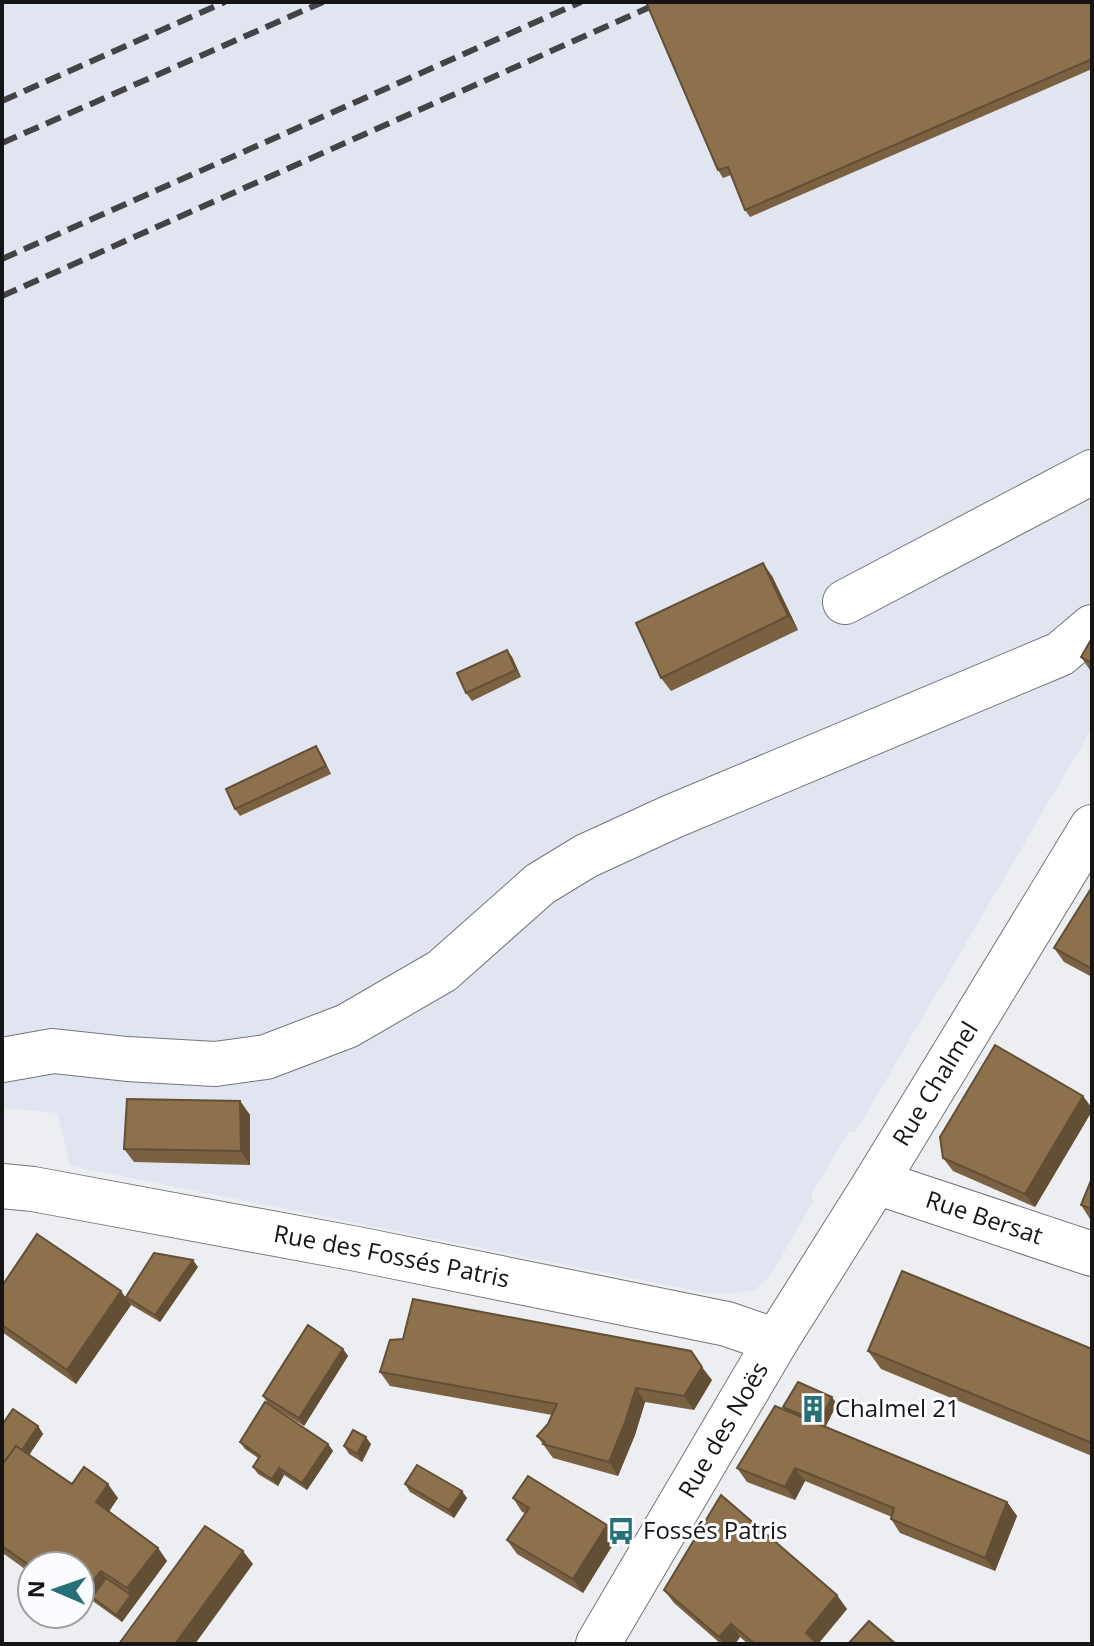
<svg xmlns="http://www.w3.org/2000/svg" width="1094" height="1646" font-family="'Open Sans',sans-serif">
	<rect width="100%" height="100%" fill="#edeef1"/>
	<polygon fill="#e0e5ef" points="2,2 1092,2 1092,728 856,1131 848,1133 811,1195 813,1202 770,1276 755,1290 732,1294 706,1293 70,1166 57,1113 5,1108 2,1122"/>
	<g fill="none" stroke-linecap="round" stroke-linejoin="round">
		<g stroke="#757679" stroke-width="46">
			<g id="minor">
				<polyline points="845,602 1092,472"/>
				<polyline points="2,1060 53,1051 127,1059 215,1064 266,1057 347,1026 442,971 540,884 586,856 671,817 1060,654 1092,627"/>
				<path id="s1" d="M 876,1182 L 1092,1254"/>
				<path id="s2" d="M 2,1186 L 33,1189 L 357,1249 L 727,1324 L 776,1341"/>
				<path id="s3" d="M 598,1644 L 776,1341 L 876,1182 L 1092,827"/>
			</g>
		</g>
		<use href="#minor" stroke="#fff" stroke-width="44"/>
		<g stroke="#444446" stroke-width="6" stroke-dasharray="16 8" stroke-linecap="butt">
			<polyline points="2,101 225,2"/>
			<polyline points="2,143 323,2"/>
			<polyline points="2,259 581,2"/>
			<polyline points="2,296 650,7"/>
		</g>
	</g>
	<g fill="#796142">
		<polygon points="1092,2 1092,69 750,217 745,210 731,175 723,178 718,170"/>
		<polygon points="772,576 798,630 671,691 661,678"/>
		<polygon points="1092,638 1092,673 1081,657"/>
		<polygon points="507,650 512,657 521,677 472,701 466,693"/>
		<polygon points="316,746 321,754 331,774 240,816 235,809"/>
		<polygon points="1092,887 1092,977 1064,962 1054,948"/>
		<polygon points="240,1101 250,1115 250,1165 134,1162 124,1149"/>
		<polygon points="1092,1108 1092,1111 1035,1207 953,1171 943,1158"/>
		<polygon points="1092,1178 1092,1219 1090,1219 1081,1205"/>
		<polygon points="198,1267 160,1322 131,1305 76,1384 2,1332 2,1286 126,1297"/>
		<polygon points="343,1349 348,1356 304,1426 268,1404 263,1396"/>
		<polygon points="1092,1349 1092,1456 881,1369 868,1351"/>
		<polygon points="380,1372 712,1380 694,1410 645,1402 635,1435 618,1476 553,1458 537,1436 548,1424 552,1415 390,1386"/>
		<polygon points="837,1404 825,1427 1007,1502 1017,1516 995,1571 900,1533 891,1519 892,1517 805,1481 795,1500 747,1482 737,1468 785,1410 783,1407"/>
		<polygon points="2,1425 38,1426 43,1434 29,1455 72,1484 118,1498 109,1511 158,1548 167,1561 122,1622 80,1592 80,1566 32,1566 32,1574 4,1554 2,1557"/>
		<polygon points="240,1442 328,1444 333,1451 307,1490 284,1475 278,1486 258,1474 253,1467 258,1458 245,1449"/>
		<polygon points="371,1444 362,1462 349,1454 344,1446"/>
		<polygon points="405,1484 467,1498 454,1518 410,1492"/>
		<polygon points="513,1498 617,1538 583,1593 517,1554 507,1540 525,1513 522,1512"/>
		<polygon points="664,1590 847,1609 818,1644 748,1644 740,1637 735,1644 721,1644 674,1603"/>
	</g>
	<g fill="#634f36">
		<polygon points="763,563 772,576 798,630 788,616"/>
		<polygon points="507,650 512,657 521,677 516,670"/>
		<polygon points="316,746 321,754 331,774 326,766"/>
		<polygon points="1083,1096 1092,1108 1092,1111 1035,1207 1025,1194"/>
		<polygon points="240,1101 250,1115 250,1165 241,1151"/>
		<polygon points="193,1260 198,1267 160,1322 155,1315"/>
		<polygon points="121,1291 131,1305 76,1384 67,1370"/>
		<polygon points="343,1349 348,1356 304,1426 299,1418"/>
		<polygon points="702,1367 712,1380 694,1410 684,1396"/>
		<polygon points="636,1388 645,1402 635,1435 618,1476 609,1462"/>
		<polygon points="832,1397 837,1404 824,1430 819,1422"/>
		<polygon points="38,1426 43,1434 25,1461 2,1477"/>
		<polygon points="366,1437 371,1444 362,1462 357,1454"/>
		<polygon points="328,1444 333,1451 307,1490 302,1483"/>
		<polygon points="279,1468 284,1475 278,1486 272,1479"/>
		<polygon points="795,1468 805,1481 795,1500 785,1487"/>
		<polygon points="108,1484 118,1498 106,1516 96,1502"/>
		<polygon points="462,1491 467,1498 454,1518 449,1510"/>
		<polygon points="1007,1502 1017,1516 995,1571 985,1558"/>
		<polygon points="607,1525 617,1538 583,1593 573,1579"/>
		<polygon points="158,1548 167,1561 122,1622 116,1615 131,1595 127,1588"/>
		<polygon points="243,1551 253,1564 195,1644 175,1644"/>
		<polygon points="101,1571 111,1585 92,1597 86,1589"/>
		<polygon points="837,1595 847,1609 818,1644 806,1633"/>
		<polygon points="731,1624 740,1637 735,1644 724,1644 719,1637"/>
	</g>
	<g fill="#8d714d" stroke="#634f36" stroke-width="2">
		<polygon points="646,2 1092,2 1092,59 745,210 728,167 718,170"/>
		<polygon points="763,563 788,616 661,678 636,623"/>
		<polygon points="1092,638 1092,663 1081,657"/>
		<polygon points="507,650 516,670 466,693 457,673"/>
		<polygon points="316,746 326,766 235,809 226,789"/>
		<polygon points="1092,887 1092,969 1054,948"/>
		<polygon points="995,1045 1083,1096 1025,1194 943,1158 940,1137"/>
		<polygon points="127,1099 240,1101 241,1151 124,1149"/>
		<polygon points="1092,1178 1092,1209 1081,1205"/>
		<polygon points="37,1234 121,1291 67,1370 2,1325 2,1286"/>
		<polygon points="154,1253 193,1260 155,1315 126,1297"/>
		<polygon points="902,1271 1092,1349 1092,1443 868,1351"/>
		<polygon points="413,1299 691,1351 702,1367 684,1396 636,1388 625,1422 609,1462 543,1444 545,1442 537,1436 548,1424 557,1404 380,1372 390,1340 403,1339"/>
		<polygon points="308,1325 343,1349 299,1418 263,1396"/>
		<polygon points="798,1382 832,1397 819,1422 783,1407"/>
		<polygon points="265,1402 328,1444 302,1483 279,1468 272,1479 253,1467 260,1456 240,1442"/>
		<polygon points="775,1406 1007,1502 985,1558 891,1519 894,1508 795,1468 785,1487 737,1468"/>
		<polygon points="13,1409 38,1426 22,1450 16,1446 2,1465 2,1425"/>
		<polygon points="353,1430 366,1437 357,1454 344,1446"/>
		<polygon points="16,1446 72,1484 84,1467 108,1484 96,1502 158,1548 127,1588 101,1571 86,1589 80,1585 80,1566 32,1566 32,1567 2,1546 2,1465"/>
		<polygon points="417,1465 462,1491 449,1510 405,1484"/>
		<polygon points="528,1476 607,1525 573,1579 507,1540 529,1508 513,1498"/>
		<polygon points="721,1495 837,1595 806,1633 818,1644 755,1644 731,1624 719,1637 664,1590"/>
		<polygon points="205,1526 243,1551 175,1644 119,1644"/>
		<polygon points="106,1578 131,1595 116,1615 92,1597"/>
		<polygon points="869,1621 896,1644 848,1644"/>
	</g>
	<defs>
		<g id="building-bare" transform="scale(2.16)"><path d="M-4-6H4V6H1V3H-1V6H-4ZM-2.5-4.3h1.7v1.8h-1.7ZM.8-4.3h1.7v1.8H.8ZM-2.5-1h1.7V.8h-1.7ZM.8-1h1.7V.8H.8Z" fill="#277078" stroke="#fafcff" stroke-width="2.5" paint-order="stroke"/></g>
		<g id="bus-bare" transform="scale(2.16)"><path d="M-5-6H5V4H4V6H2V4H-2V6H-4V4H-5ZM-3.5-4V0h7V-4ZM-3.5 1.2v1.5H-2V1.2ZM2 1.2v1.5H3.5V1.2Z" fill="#277078" stroke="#fafcff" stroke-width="2.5" paint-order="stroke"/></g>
	</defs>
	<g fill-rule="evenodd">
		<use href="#building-bare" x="813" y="1409"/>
		<use href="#bus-bare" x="621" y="1531"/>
	</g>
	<g text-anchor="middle" stroke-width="6" stroke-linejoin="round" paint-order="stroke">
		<g font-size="24" fill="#151516" stroke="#fafcff">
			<text dy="8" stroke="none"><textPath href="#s3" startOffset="654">Rue Chalmel</textPath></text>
			<text dy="8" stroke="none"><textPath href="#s1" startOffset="114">Rue Bersat</textPath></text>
			<text dy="8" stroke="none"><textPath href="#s2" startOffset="396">Rue des Fossés Patris</textPath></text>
			<text dy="8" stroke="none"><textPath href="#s3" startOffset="248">Rue des Noës</textPath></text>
		</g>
		<g font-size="24" fill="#151516" stroke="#fafcff" text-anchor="start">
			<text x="835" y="1417">Chalmel 21</text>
			<text x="643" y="1539">Fossés Patris</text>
		</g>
	</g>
	<rect width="1094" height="1646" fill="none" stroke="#151516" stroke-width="8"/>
	<g transform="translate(56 1590) rotate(272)"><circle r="38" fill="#fafcff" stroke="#9ea0a2" stroke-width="2"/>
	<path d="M0-6L14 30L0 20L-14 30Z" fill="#277078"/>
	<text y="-12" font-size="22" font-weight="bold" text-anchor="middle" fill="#151516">N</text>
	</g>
</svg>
